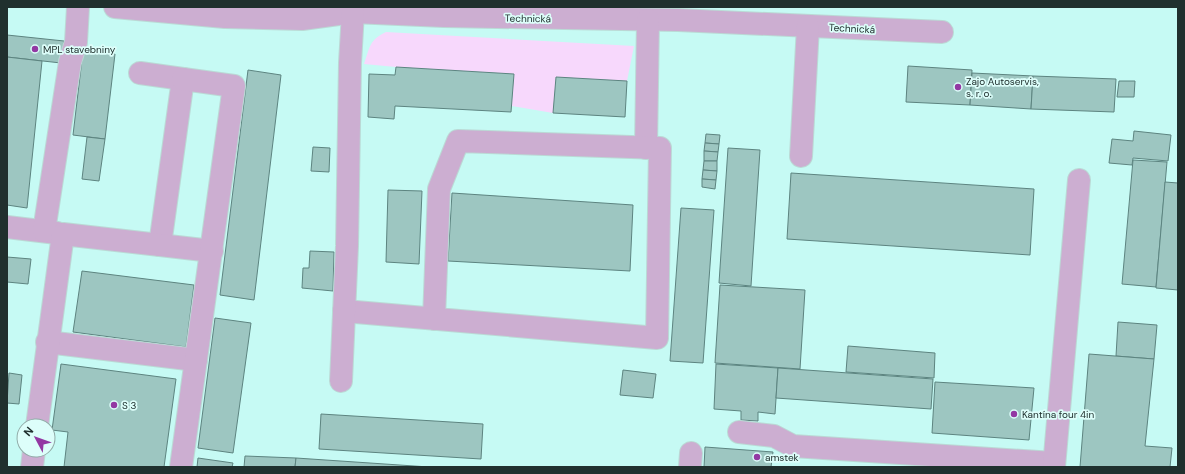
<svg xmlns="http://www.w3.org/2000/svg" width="1185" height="474" font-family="'DM Sans',sans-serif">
	<rect width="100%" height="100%" fill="#ddfefa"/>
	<path fill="#c6faf4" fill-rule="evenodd" d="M 7,7 L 1178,7 L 1178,467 L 7,467 ZM 24,426 L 48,426 L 48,450 L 24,450 Z"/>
	<path fill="#f7d8fc" d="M 386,32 L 634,46 L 627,81 L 556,77 L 553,113 L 512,106 L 513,74 L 396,67 L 364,64 C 370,47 369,40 386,32 Z"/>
	<g fill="#9dc6c1" stroke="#5d8480">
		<polygon points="7,35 64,41 61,63 7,57"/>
		<polygon points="83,51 115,54 105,139 73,135"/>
		<polygon points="7,57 42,61 27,208 7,205"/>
		<polygon points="908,66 972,70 970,105 906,102"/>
		<polygon points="396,67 514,74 511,112 395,106 394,119 368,117 369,74 395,75"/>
		<polygon points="248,70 281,75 254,300 220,295"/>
		<polygon points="972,73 1033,76 1031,109 970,105"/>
		<polygon points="1033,76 1116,79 1114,112 1031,109"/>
		<polygon points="556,77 627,81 625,117 553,113"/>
		<polygon points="1119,81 1135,81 1134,97 1117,97"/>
		<polygon points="1134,131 1171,135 1168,161 1133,158 1132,165 1109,163 1112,139 1133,141"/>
		<polygon points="706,134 720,135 719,144 705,143"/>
		<polygon points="87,137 105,139 99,181 82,179"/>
		<polygon points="705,143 719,144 718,152 704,151"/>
		<polygon points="313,147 330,148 329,172 311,171"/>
		<polygon points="728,148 760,150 751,286 719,283"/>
		<polygon points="704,151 718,152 717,161 704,161"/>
		<polygon points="1133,160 1167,162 1156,287 1122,284"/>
		<polygon points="704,161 717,161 717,171 703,170"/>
		<polygon points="703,170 717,171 716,180 702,179"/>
		<polygon points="791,173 1034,189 1030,255 787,239"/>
		<polygon points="702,179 716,180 715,189 702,187"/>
		<polygon points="1165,182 1178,183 1178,290 1156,288"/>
		<polygon points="388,190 422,191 419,264 386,262"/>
		<polygon points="452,193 633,205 630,271 448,261"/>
		<polygon points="681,208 714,210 703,363 670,361"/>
		<polygon points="310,251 334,252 333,291 302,288 303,268 309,268"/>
		<polygon points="7,257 31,259 28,284 7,282"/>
		<polygon points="82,271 194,285 186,347 73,332"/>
		<polygon points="720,285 805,290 800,369 715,363"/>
		<polygon points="215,318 251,323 233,453 198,448"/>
		<polygon points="1118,322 1157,325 1154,359 1116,356"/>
		<polygon points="848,346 935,353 934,378 846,372"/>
		<polygon points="1089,354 1154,359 1145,446 1172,448 1170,467 1080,467"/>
		<polygon points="61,364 176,379 164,467 64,467 68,432 52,430"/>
		<polygon points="716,364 778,368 775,414 758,412 758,421 741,420 741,411 714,409"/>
		<polygon points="778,368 933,379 931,409 776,398"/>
		<polygon points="623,370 656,374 653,398 620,395"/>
		<polygon points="9,373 22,375 19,404 7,403"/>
		<polygon points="935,382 1034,388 1029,440 932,433"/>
		<polygon points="321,414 483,424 481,459 319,449"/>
		<polygon points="705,447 773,452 771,467 704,467"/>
		<polygon points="245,456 296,458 295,467 244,467"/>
		<polygon points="198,458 233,463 232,467 197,467"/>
		<polygon points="296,458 429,467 295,467"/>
	</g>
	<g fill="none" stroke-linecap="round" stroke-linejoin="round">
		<g stroke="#bbd9d5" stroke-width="24">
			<g id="minor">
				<polyline points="115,7 225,17 302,19 353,12 444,16 678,20 942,32"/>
				<polyline points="140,73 183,79 160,245"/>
				<polyline points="646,148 648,20"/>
				<polyline points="801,156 808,26"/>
				<polyline points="7,227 57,233"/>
				<polyline points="44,231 70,62 76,42 78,7"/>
				<polyline points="344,311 657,338 660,148 458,141 439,189 434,319"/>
				<polyline points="47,342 196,360"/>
				<polyline points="341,381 347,246 350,63 353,12"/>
				<polyline points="37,426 63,234 212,251"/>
				<polyline points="739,432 774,436 793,446 1054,463"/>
				<polyline points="32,467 34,450"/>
				<polyline points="181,467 234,86 183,79"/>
				<polyline points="690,467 691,453"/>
				<polyline points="1054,467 1079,180"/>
			</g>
		</g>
		<use href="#minor" stroke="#ccaed1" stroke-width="22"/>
	</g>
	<g fill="#9338a3" stroke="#ddfefa" stroke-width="1.5">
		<circle cx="35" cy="49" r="4"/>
		<circle cx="958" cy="87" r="4"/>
		<circle cx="114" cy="405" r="4"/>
		<circle cx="1014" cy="414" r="4"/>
		<circle cx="757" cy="457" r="4"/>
	</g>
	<g text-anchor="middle" stroke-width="3.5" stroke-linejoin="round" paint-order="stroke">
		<g font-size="10" fill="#20302e" stroke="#ddfefa">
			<text transform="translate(528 18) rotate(1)" y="4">Technická</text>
			<text transform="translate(852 28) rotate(3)" y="4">Technická</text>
		</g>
		<g font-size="10" fill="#20302e" stroke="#ddfefa" text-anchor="start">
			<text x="43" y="53">MPL stavebniny</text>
			<text x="966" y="85">Zajo Autoservis,<tspan x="966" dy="12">s. r. o.</tspan></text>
			<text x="122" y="409">S 3</text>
			<text x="1022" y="418">Kantína four 4in</text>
			<text x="765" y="461">amstek</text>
		</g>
	</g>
	<rect width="1185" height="474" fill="none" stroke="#20302e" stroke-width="16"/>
	<g transform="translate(36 438) rotate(311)"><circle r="19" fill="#ddfefa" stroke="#91aca8"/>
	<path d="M0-3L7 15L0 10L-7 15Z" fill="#9338a3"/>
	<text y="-6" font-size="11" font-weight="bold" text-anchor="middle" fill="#20302e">N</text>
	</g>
</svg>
